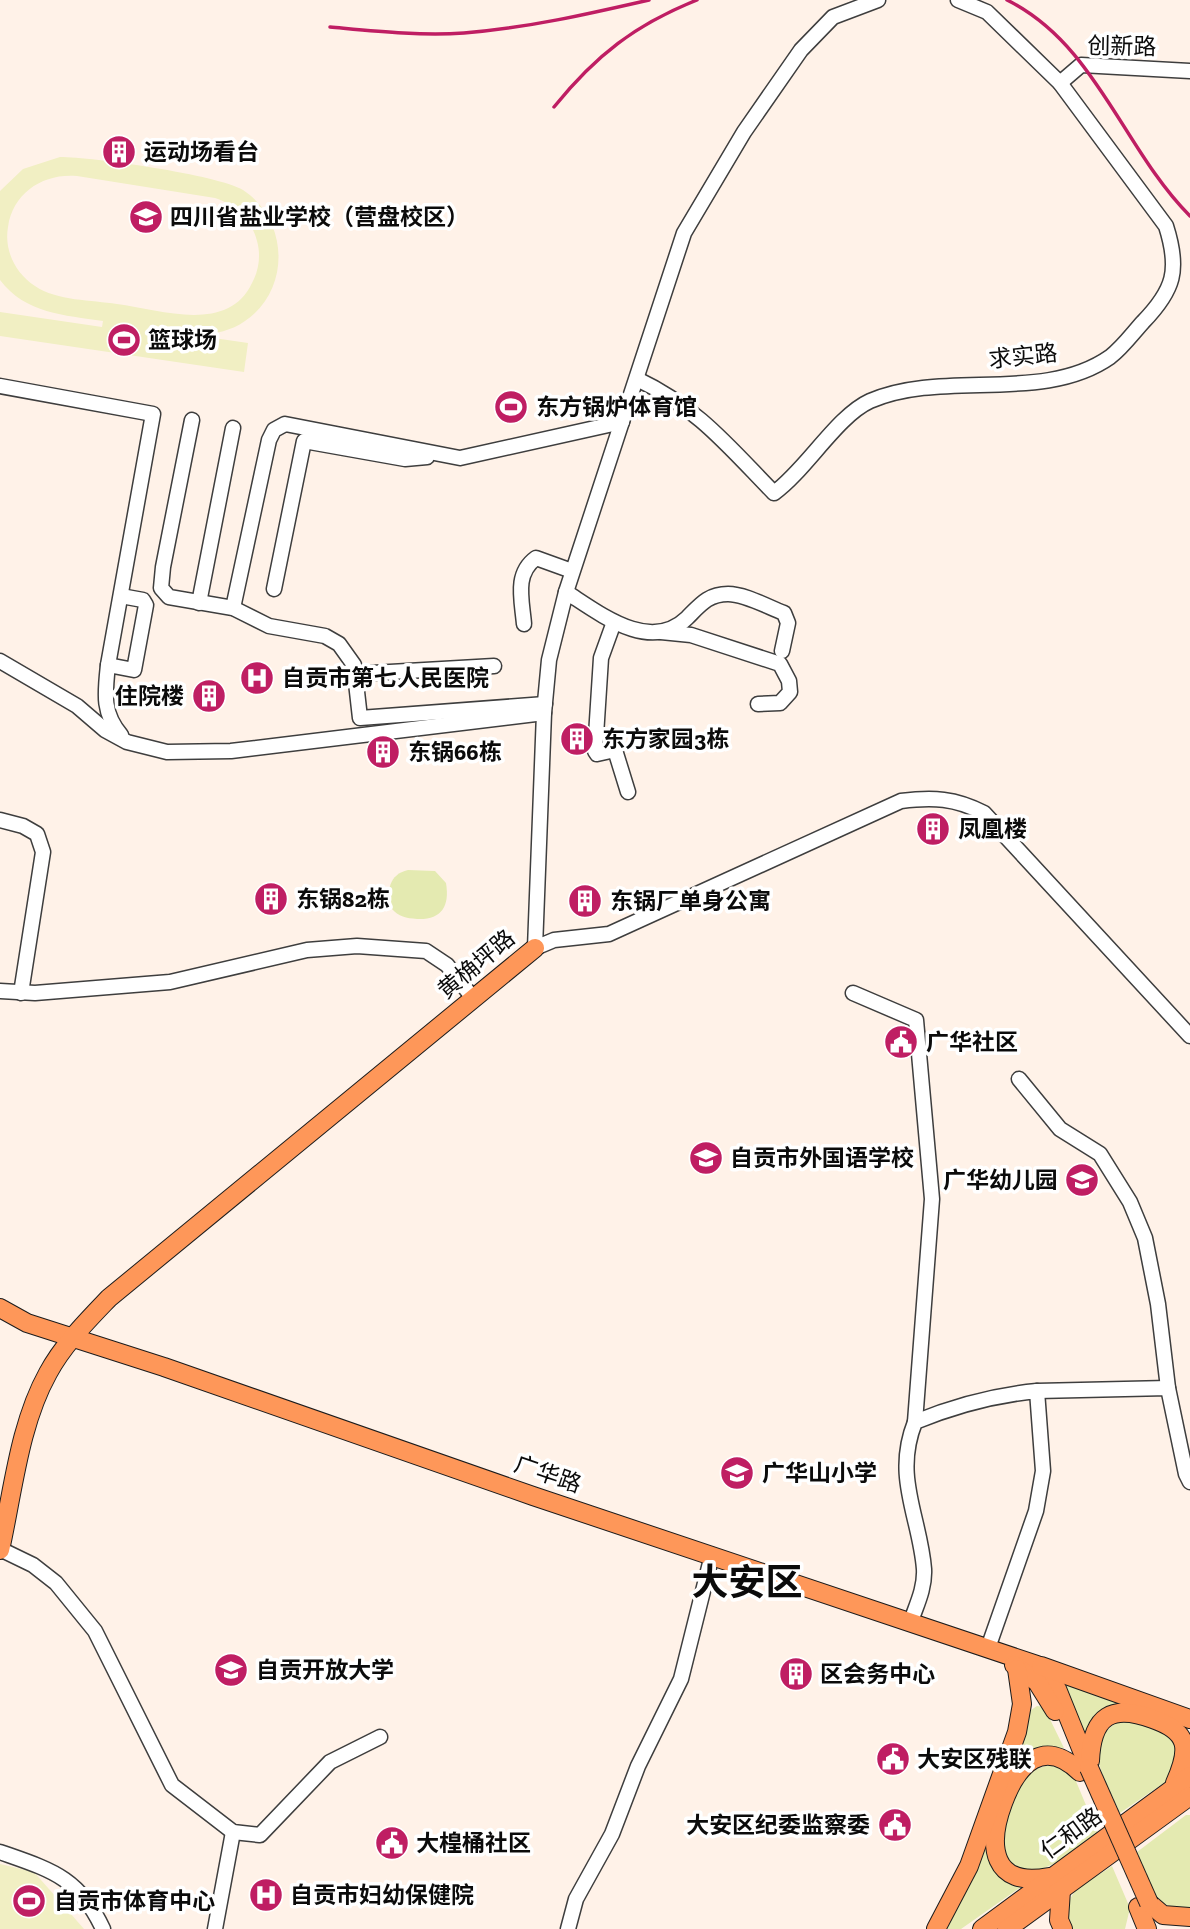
<svg xmlns="http://www.w3.org/2000/svg" width="1190" height="1929" font-family="'Zilla Slab','Noto Sans SC',serif">
	<rect width="100%" height="100%" fill="#fff2e8"/>
	<g fill="#e4eab1">
		<path d="M 408,870 L 435,871 L 446,883 C 450,907 441,920 417,919 C 406,918 399,917 391,908 C 386,892 389,874 408,870 Z"/>
		<polygon points="1063,1683 1119,1702 1099,1713 1085,1735"/>
		<polygon points="1037,1706 1044,1707 1064,1748 1043,1747 1014,1761 1031,1710"/>
		<path d="M 1124,1718 L 1171,1733 L 1180,1754 L 1171,1778 L 1120,1813 C 1104,1776 1078,1743 1124,1718 Z"/>
		<path d="M 1046,1766 L 1057,1766 L 1073,1774 L 1098,1834 C 1074,1850 1052,1871 1023,1873 L 1006,1859 C 1005,1850 1001,1840 1002,1831 C 1003,1806 1020,1771 1046,1766 Z"/>
		<path d="M 1186,1815 L 1190,1815 L 1190,1907 C 1154,1915 1147,1878 1137,1852 Z"/>
		<polygon points="984,1841 992,1864 1021,1887 961,1929 942,1929"/>
		<path d="M 1112,1866 L 1130,1908 L 1125,1929 L 1073,1929 L 1069,1926 C 1063,1887 1082,1887 1112,1866 Z"/>
	</g>
	<g fill="#f1efc3" fill-rule="evenodd">
		<path d="M 60,157 C 92,157 219,175 243,190 C 289,220 291,290 245,321 C 231,331 216,333 200,336 L 248,343 L 244,372 L 0,336 L 0,312 L 102,327 L 103,321 C 64,315 26,314 0,280 L 0,191 L 23,169 ZM 77,176 L 215,198 C 236,205 252,220 257,241 C 261,255 259,270 252,283 C 228,334 161,310 117,304 C 92,300 57,301 35,286 C 15,273 4,250 8,227 C 13,192 44,173 77,176 Z"/>
		<polygon points="0,1864 34,1872 84,1929 0,1929"/>
	</g>
	<g fill="none" stroke-linecap="round" stroke-linejoin="round">
		<g stroke="#3e3e3e" stroke-width="17">
			<g id="minor">
				<path d="M 878,0 L 833,17 L 801,50 L 744,132 L 684,233 L 566,592 L 549,660 L 544,713 L 535,948 L 554,940 L 609,934 L 901,801 C 933,797 955,798 984,813 L 1190,1036"/>
				<polyline points="1060,83 1081,65 1190,71"/>
				<path d="M 637,379 C 698,408 728,446 774,493 C 806,470 837,416 870,401 C 944,369 1043,404 1110,357 C 1122,348 1133,333 1143,322 C 1174,290 1180,270 1166,226 L 1060,83 L 987,12 L 958,0"/>
				<path d="M 0,386 L 153,414 L 108,665 C 105,693 102,713 121,735"/>
				<polyline points="192,420 163,567 161,588 169,597 233,608 269,626 325,636 339,644 354,665 360,718 545,704"/>
				<polyline points="274,589 304,441 405,459 427,457"/>
				<path d="M 566,592 C 599,613 650,654 687,618 C 700,605 708,594 728,594 C 745,594 768,607 784,613 L 788,623 L 782,651"/>
				<polyline points="199,603 233,428"/>
				<polyline points="233,608 269,440 274,430 285,424 460,458 622,422"/>
				<polyline points="614,622 601,658 595,751 597,754 615,750 628,792"/>
				<path d="M 524,624 C 522,600 514,574 536,558 L 572,571"/>
				<polyline points="661,632 691,635 780,664 789,681 790,692 780,703 758,704"/>
				<polyline points="0,661 77,706 105,730 127,742 167,752 231,751 544,713"/>
				<polyline points="108,665 134,670 146,605 143,600 121,596"/>
				<polyline points="355,674 494,666"/>
				<polyline points="0,820 23,826 37,834 43,852 21,993"/>
				<polyline points="0,991 35,993 170,982 307,950 357,946 426,951 447,965 473,998"/>
				<polyline points="853,993 916,1020 932,1199 915,1422"/>
				<polyline points="1019,1079 1060,1129 1100,1154 1130,1202 1145,1238 1158,1304 1168,1388"/>
				<polyline points="1037,1391 1168,1388 1186,1474 1190,1482"/>
				<polyline points="0,1549 33,1565 56,1583 95,1631 172,1785 233,1832 260,1835 330,1762 380,1737"/>
				<path d="M 911,1621 C 917,1604 925,1588 924,1569 C 920,1517 893,1477 915,1422 C 954,1406 995,1395 1037,1391 L 1043,1471 L 1036,1511 L 988,1648"/>
				<path d="M 0,1852 C 51,1870 79,1877 103,1929"/>
				<polyline points="215,1929 233,1832"/>
				<polyline points="568,1929 576,1899 612,1834 638,1766 681,1679 712,1555"/>
			</g>
		</g>
		<g stroke="#1c1c1c" stroke-width="20">
			<g id="major">
				<polyline points="0,1308 27,1323 164,1367 533,1496 1037,1665 1057,1689 1089,1768"/>
				<path d="M 0,1550 C 13,1492 19,1425 48,1373 C 63,1345 87,1321 109,1298 L 535,948"/>
				<polyline points="1014,1665 1037,1682 1055,1711"/>
				<polyline points="1041,1666 1190,1719"/>
				<path d="M 1090,1761 C 1092,1715 1112,1704 1153,1719 C 1190,1732 1190,1749 1175,1783"/>
				<path d="M 1049,1877 C 992,1888 987,1846 1003,1803 C 1017,1765 1043,1736 1080,1772"/>
				<polyline points="1061,1890 1059,1920 1063,1929"/>
				<polyline points="1149,1903 1163,1915 1190,1917"/>
				<polyline points="1138,1907 1147,1929"/>
				<polyline points="936,1929 969,1866 1017,1732 1022,1704 1017,1669"/>
				<polyline points="982,1929 1190,1776"/>
				<polyline points="1007,1929 1190,1796"/>
			</g>
		</g>
		<use href="#minor" stroke="#fff" stroke-width="14"/>
		<use href="#major" stroke="#fe9759" stroke-width="18"/>
		<g stroke="#bf1e63" stroke-width="3.5">
			<path d="M 1007,0 C 1096,44 1123,149 1190,216"/>
			<path d="M 330,27 C 374,31 419,36 464,33 C 527,28 588,14 649,0"/>
			<path d="M 554,107 C 596,55 635,25 697,0"/>
		</g>
		<g stroke="#1c1c1c" stroke-width="20" stroke-linecap="butt">
			<polyline id="major-bridge" points="1089,1768 1149,1903"/>
		</g>
		<use href="#major-bridge" stroke="#fe9759" stroke-width="18"/>
	</g>
	<defs>
		<g id="building-disc" transform="scale(1.75)"><circle r="9.5" fill="#bf1e63" stroke="#fff"/><path d="M-4-6H4V6H1V3H-1V6H-4ZM-2.5-4.3h1.7v1.8h-1.7ZM.8-4.3h1.7v1.8H.8ZM-2.5-1h1.7V.8h-1.7ZM.8-1h1.7V.8H.8Z" fill="#fff"/></g>
		<g id="university-disc" transform="scale(1.75)"><circle r="9.5" fill="#bf1e63" stroke="#fff"/><path d="M0-5L7-2L0 1L-7-2ZM-4 1L0 2.5L4 1V4Q0 6-4 4Z" fill="#fff"/></g>
		<g id="stadium-disc" transform="scale(1.75)"><circle r="9.5" fill="#bf1e63" stroke="#fff"/><path d="M0-5a6.5 5 0 1 0 0 10a6.5 5 0 1 0 0-10ZM-3.5-1.8h7v3.6h-7Z" fill="#fff"/></g>
		<g id="hospital-disc" transform="scale(1.75)"><circle r="9.5" fill="#bf1e63" stroke="#fff"/><path d="M-5-5h3v3.5h4V-5h3V5h-3V1.5h-4V5h-3Z" fill="#fff"/></g>
		<g id="civic-disc" transform="scale(1.75)"><circle r="9.5" fill="#bf1e63" stroke="#fff"/><path d="M-.6-6.5H3V-4.5H.6V-3L4-1V1h2V6H-6V1h2V-1L-.6-3ZM-1.2 2.5V6h2.4V2.5Z" fill="#fff"/></g>
		<g id="school-disc" transform="scale(1.75)"><circle r="9.5" fill="#bf1e63" stroke="#fff"/><path d="M0-5L7-2L0 1L-7-2ZM-4 1L0 2.5L4 1V4Q0 6-4 4Z" fill="#fff"/></g>
	</defs>
	<g fill-rule="evenodd">
		<use href="#building-disc" x="119" y="152"/>
		<use href="#university-disc" x="146" y="217"/>
		<use href="#stadium-disc" x="124" y="340"/>
		<use href="#stadium-disc" x="511" y="407"/>
		<use href="#hospital-disc" x="257" y="678"/>
		<use href="#building-disc" x="209" y="696"/>
		<use href="#building-disc" x="577" y="739"/>
		<use href="#building-disc" x="383" y="752"/>
		<use href="#building-disc" x="933" y="829"/>
		<use href="#building-disc" x="271" y="899"/>
		<use href="#building-disc" x="585" y="901"/>
		<use href="#civic-disc" x="901" y="1042"/>
		<use href="#school-disc" x="706" y="1158"/>
		<use href="#school-disc" x="1082" y="1180"/>
		<use href="#school-disc" x="737" y="1473"/>
		<use href="#university-disc" x="231" y="1670"/>
		<use href="#building-disc" x="796" y="1674"/>
		<use href="#civic-disc" x="893" y="1759"/>
		<use href="#civic-disc" x="895" y="1825"/>
		<use href="#civic-disc" x="392" y="1843"/>
		<use href="#hospital-disc" x="266" y="1895"/>
		<use href="#stadium-disc" x="29" y="1901"/>
	</g>
	<g text-anchor="middle" stroke-width="7" stroke-linejoin="round" paint-order="stroke">
		<g font-size="23" fill="#0b0b0b" stroke="#fff">
			<text transform="translate(1122 46) rotate(1)" y="8">创新路</text>
			<text transform="translate(1023 356) rotate(-6)" y="8">求实路</text>
			<text transform="translate(476 964) rotate(-40)" y="8">黄桷坪路</text>
			<text transform="translate(548 1474) rotate(19)" y="8">广华路</text>
			<text transform="translate(1071 1833) rotate(-36)" y="8">仁和路</text>
		</g>
		<g font-size="23" font-weight="bold" fill="#0b0b0b" stroke="#fff" text-anchor="start">
			<text x="144" y="160">运动场看台</text>
			<text x="170" y="225">四川省盐业学校（营盘校区）</text>
			<text x="148" y="348">篮球场</text>
			<text x="536" y="415">东方锅炉体育馆</text>
			<text x="282" y="686">自贡市第七人民医院</text>
			<text x="184" y="704" text-anchor="end">住院楼</text>
			<text x="602" y="747">东方家园3栋</text>
			<text x="408" y="760">东锅66栋</text>
			<text x="958" y="837">凤凰楼</text>
			<text x="296" y="907">东锅82栋</text>
			<text x="610" y="909">东锅厂单身公寓</text>
			<text x="926" y="1050">广华社区</text>
			<text x="730" y="1166">自贡市外国语学校</text>
			<text x="1058" y="1188" text-anchor="end">广华幼儿园</text>
			<text x="762" y="1481">广华山小学</text>
			<text x="256" y="1678">自贡开放大学</text>
			<text x="820" y="1682">区会务中心</text>
			<text x="917" y="1767">大安区残联</text>
			<text x="870" y="1833" text-anchor="end">大安区纪委监察委</text>
			<text x="416" y="1851">大楻桶社区</text>
			<text x="290" y="1903">自贡市妇幼保健院</text>
			<text x="54" y="1909">自贡市体育中心</text>
		</g>
		<g font-size="37" font-weight="bold" fill="#0b0b0b" stroke="#fff">
			<text x="747" y="1595">大安区</text>
		</g>
	</g>
</svg>
